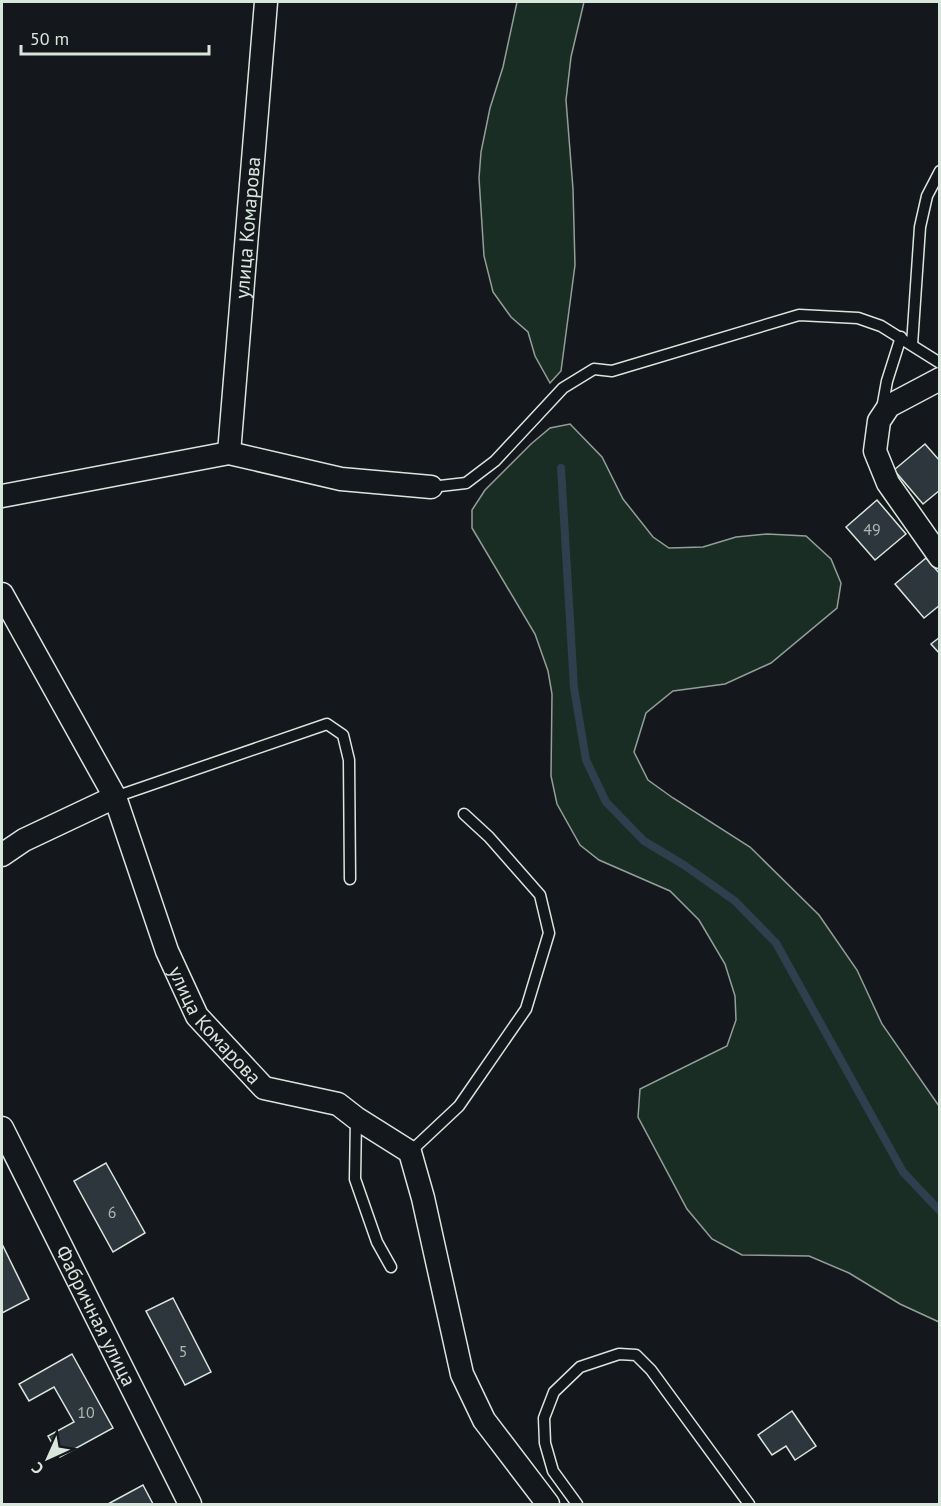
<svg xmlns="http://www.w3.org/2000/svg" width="941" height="1506" font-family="'PT Sans',sans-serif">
	<rect width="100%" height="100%" fill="#14181c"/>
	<g fill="#1a2d24" stroke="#939e99" stroke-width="1.5">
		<polygon points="517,2 584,2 571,57 566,100 573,189 575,265 561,371 550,383 535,356 528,332 511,317 493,292 484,256 479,178 481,152 490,108 503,67"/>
		<polygon points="570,424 602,457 623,499 653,537 669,548 703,547 736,537 767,534 806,536 831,559 841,583 837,608 771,663 725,684 673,691 646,713 634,752 648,780 673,798 750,847 819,915 857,970 882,1024 939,1106 939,1322 900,1304 849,1273 809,1256 742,1255 712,1239 687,1209 638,1117 640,1089 727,1046 736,1020 735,996 725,964 699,920 670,891 599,860 580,845 557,804 551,776 552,694 548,671 535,634 472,528 472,510 485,490 531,444 550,428"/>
	</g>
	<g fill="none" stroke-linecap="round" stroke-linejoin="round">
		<polyline stroke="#2f3f4d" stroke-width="8" points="561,468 574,688 586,760 606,802 644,841 684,865 735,901 776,943 903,1172 940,1211"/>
	</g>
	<g fill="#2c363c" stroke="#d8e6dc" stroke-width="1.5">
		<polygon points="925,444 940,461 940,490 923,504 894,470"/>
		<polygon points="877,500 906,534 875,560 846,527"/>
		<polygon points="926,558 940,574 940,605 924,618 895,584"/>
		<polygon points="940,637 940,654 931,644"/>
		<polygon points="106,1163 145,1233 113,1252 74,1181"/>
		<polygon points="2,1244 29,1299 2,1313"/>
		<polygon points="173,1298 211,1372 185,1385 146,1311"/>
		<polygon points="72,1354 113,1428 60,1457 48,1436 74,1422 54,1387 29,1401 19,1384"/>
		<polygon points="792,1411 816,1446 795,1460 786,1446 772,1455 758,1435"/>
		<polygon points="143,1485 153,1504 108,1504"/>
	</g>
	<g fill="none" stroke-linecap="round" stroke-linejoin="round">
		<g stroke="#d8e6dc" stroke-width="13">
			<g id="lane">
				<polyline points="912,345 920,227 927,196 940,171"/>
				<polyline points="882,409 887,381 901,337"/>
				<polyline points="431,487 466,483 495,461 563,388 594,369 612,371 799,315 858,318 881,326 940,363"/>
				<polyline points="115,797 327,724 343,735 349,760 350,879"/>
				<polyline points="356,1119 355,1179 377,1242 391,1267"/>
				<polyline points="410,1152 459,1106 526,1009 549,933 540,895 489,837 464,814"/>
				<polyline points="577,1504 553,1471 545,1443 544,1418 554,1392 580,1367 619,1354 636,1355 651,1370 749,1504"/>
			</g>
		</g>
		<g stroke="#d8e6dc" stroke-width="25">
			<g id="street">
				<polyline points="940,379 889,406 879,421 875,451 888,483 940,557"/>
				<path id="s1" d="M 229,453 L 266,2"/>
				<polyline points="2,496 229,453 341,479 431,487"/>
				<path id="s2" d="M 2,594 L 115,797 L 167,951 L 197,1016 L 264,1088 L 338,1104 L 356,1118 L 410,1152 L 423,1198 L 462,1374 L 484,1420 L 548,1504"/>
				<polyline points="2,855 24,840 115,797"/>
				<path id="s3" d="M 2,1128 L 190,1504"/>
			</g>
		</g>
		<use href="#lane" stroke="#14181c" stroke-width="10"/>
		<use href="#street" stroke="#14181c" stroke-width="22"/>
	</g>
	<g text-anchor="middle" stroke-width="4.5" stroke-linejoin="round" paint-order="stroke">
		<g font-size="16" fill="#adbab4">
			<text x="872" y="535">49</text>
			<text x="112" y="1218">6</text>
			<text x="183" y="1357">5</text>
			<text x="86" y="1418">10</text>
		</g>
		<g font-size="20" fill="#d8e6dc" stroke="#14181c">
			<text dy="7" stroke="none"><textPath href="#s1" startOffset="226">улица Комарова</textPath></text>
			<text dy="7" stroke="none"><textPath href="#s2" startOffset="484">улица Комарова</textPath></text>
			<text dy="7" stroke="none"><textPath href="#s3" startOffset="210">Фабричная улица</textPath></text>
		</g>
	</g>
	<rect width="941" height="1506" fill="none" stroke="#d8e6dc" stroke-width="6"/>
	<g transform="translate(48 1458) rotate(225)" stroke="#14181c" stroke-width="4.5" paint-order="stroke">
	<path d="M0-4.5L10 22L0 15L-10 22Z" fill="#d8e6dc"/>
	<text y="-9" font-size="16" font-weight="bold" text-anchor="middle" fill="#d8e6dc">С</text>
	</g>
	<path d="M21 45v9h188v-9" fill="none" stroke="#d8e6dc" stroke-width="3"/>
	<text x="30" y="45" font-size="18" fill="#d8e6dc" stroke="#14181c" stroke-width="4.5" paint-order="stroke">50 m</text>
</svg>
